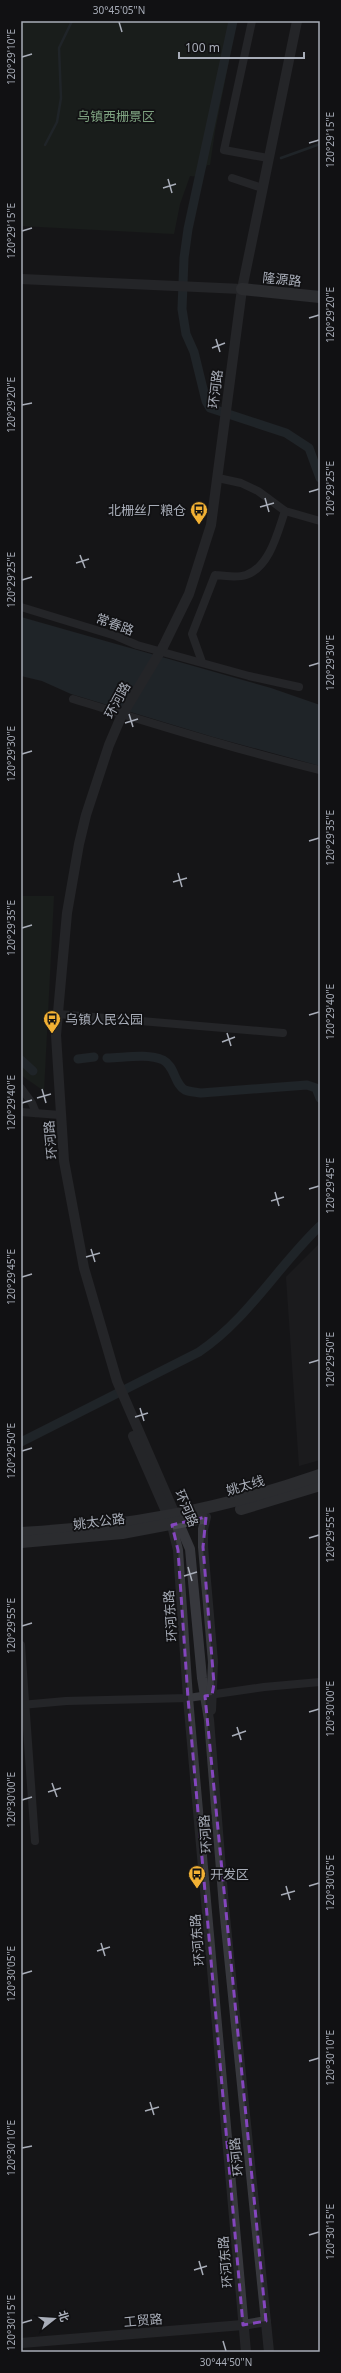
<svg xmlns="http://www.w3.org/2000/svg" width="341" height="2373" font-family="'Noto Sans','Noto Sans SC',sans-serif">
	<rect width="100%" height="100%" fill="#161618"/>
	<polygon fill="#222225" points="320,1243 320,1460 299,1466 286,1277"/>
	<g fill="#1e261f">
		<polygon points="21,21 237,21 215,131 210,165 207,165 202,177 190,176 180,204 174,234 21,226"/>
		<polygon points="21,896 54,896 44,1091 21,1075"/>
	</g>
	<polygon fill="#2c353c" points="21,617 271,688 320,705 320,766 213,737 71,694 42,681 21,676"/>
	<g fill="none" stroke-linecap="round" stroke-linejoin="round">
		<g stroke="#2c353c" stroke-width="2.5">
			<polyline points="45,145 57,122 61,98 59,48 72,21"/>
			<polyline points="281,158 320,144"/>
		</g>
		<g stroke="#2c353c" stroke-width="9">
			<polyline points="233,21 188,229 184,258 182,309 186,334 194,352 206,401 210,408 286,433 309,448 320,478"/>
			<path d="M 107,1058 C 123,1058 147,1053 163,1060 C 175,1066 174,1084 185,1090 C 190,1092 196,1092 201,1093 L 307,1085 L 316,1088 L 320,1098"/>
			<polyline points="78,1059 94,1057"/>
			<polyline points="21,1060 33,1071"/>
			<path d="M 21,1442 L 199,1352 C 248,1319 278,1266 320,1226"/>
		</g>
		<g stroke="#37383d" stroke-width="8">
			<polyline points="252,21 224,150 268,158"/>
			<polyline points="232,178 262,188"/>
			<polyline points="218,478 241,483 258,491 285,511 320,521"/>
			<polyline points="21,607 116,636 137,645 249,676 299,687"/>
			<path d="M 202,662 L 192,634 L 215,575 C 224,576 237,578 246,575 C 270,567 278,531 285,511"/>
			<path d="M 73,699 C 155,724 237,750 320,770"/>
			<polyline points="58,1014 283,1033"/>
			<polyline points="21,1088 32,1103 36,1113"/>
			<polyline points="21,1112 60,1115"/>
			<polyline points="21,1645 35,1841"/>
			<polyline points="21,1705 66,1701 188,1698 264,1687 320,1682"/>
		</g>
		<g stroke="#37383d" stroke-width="10">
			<polyline points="21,279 242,289"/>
			<polyline points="163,647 189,594 211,525 242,289 297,21"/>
			<polyline points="121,717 109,745 86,815 79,844 67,913 56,1035 64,1161 84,1268 117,1381 190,1549 202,1678 209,1720 224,1907 269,2352"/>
			<polyline points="133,1436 172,1525 178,1550 188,1698 246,2352"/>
			<polyline points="206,1517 203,1529 203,1547 213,1662 211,1710"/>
			<polyline points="21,2343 243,2325 266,2321"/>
		</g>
		<g stroke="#45474d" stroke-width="12">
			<polyline points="242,289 320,297"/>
			<polyline points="241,1509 320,1485"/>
			<path d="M 21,1533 C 127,1527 219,1510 320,1475"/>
			<polyline points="21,1542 122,1533 202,1518"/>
		</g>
		<polyline stroke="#37383d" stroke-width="10" points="121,717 163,647"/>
	</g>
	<path d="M0 0H341V2373H0ZM 206,1517 L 203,1547 L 214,1684 L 212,1695 L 205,1696 L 266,2321 L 243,2325 L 188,1698 L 178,1550 L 172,1525 Z" fill="#161618" fill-opacity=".55" fill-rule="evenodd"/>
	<path fill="none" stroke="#8446be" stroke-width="3" stroke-dasharray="8 5" stroke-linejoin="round" d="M 206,1517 L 203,1547 L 214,1684 L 212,1695 L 205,1696 L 266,2321 L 243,2325 L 188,1698 L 178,1550 L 172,1525 Z"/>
	<path fill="none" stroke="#a8adb8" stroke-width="1.5" d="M 119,22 L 122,32M 22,57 L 32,54M 309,143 L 319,140M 168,179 L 172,193M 163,188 L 176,184M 22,231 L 32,228M 309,318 L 319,315M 216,339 L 220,352M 212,348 L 225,343M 22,405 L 32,403M 309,492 L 319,489M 265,498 L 269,512M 260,507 L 274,503M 80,555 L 85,568M 76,563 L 89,559M 22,580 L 32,577M 309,666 L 319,663M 129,714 L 133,727M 125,723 L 138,719M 22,754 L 32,751M 309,841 L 319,838M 178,873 L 182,887M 173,882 L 187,878M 22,928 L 32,925M 309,1015 L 319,1012M 227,1033 L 231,1046M 222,1042 L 235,1037M 42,1089 L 46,1103M 37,1098 L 51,1094M 22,1103 L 32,1100M 309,1189 L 319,1186M 275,1192 L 279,1206M 271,1201 L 284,1197M 91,1249 L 95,1262M 86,1257 L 100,1253M 22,1277 L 32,1274M 309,1363 L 319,1360M 140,1408 L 144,1421M 135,1417 L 148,1413M 22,1451 L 32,1448M 309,1538 L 319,1535M 188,1567 L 192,1581M 184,1576 L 197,1572M 22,1626 L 32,1623M 309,1712 L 319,1709M 237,1727 L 241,1740M 232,1736 L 246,1731M 52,1783 L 57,1797M 48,1792 L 61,1788M 22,1800 L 32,1797M 286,1886 L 290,1900M 309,1886 L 319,1883M 281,1895 L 295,1891M 101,1943 L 105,1956M 97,1951 L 110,1947M 22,1974 L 32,1971M 309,2061 L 319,2058M 150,2102 L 154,2115M 145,2111 L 159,2107M 22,2148 L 32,2146M 309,2235 L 319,2232M 199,2261 L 203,2275M 194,2270 L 207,2266M 22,2323 L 32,2320M 223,2341 L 226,2351"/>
	<defs>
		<g id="bus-pin" transform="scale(0.9)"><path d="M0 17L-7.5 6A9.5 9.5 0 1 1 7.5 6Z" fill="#f2b134" stroke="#111113"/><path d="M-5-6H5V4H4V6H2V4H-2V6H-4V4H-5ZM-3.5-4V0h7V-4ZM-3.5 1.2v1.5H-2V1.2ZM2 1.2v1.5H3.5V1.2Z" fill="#111"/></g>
	</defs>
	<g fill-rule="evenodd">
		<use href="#bus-pin" x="199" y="510"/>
		<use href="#bus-pin" x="52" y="1019"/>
		<use href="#bus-pin" x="197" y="1874"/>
	</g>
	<g text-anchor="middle" stroke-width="3.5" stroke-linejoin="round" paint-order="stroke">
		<g font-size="13" fill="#7fa381" stroke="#111113">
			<text x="116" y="121">乌镇西栅景区</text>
		</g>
		<g font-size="13" fill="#a8adb8" stroke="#111113">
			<text transform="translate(282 279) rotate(6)" y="5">隆源路</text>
			<text transform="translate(215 389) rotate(-83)" y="5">环河路</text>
			<text transform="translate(115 624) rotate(20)" y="5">常春路</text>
			<text transform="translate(117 700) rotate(-61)" y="5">环河路</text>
			<text transform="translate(50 1140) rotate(-95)" y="5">环河路</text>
			<text transform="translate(245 1485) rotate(-16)" y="5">姚太线</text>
			<text transform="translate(187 1508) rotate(67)" y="5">环河路</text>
			<text transform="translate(99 1521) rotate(-7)" y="5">姚太公路</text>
			<text transform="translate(170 1616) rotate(-94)" y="5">环河东路</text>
			<text transform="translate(205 1834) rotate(-94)" y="5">环河路</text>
			<text transform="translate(197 1940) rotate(-95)" y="5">环河东路</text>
			<text transform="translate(236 2157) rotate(-96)" y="5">环河路</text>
			<text transform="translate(225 2262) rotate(-95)" y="5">环河东路</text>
			<text transform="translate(143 2320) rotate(-5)" y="5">工贸路</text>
		</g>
		<g font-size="13" fill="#a8adb8" stroke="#111113" text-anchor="start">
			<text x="186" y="515" text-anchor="end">北栅丝厂粮仓</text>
			<text x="65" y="1024">乌镇人民公园</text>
			<text x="210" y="1879">开发区</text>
		</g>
	</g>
	<rect width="341" height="2373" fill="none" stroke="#111113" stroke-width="44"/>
	<g transform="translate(54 2319) rotate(73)" stroke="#111113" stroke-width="3" paint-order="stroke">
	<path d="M0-3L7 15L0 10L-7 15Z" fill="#a8adb8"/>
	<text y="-6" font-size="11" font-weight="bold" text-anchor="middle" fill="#a8adb8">北</text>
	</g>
	<path d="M179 52v6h125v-6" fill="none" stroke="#a8adb8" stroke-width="2"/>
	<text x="185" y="52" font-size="12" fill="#a8adb8" stroke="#111113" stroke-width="3" paint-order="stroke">100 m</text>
	<rect x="22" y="22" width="297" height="2329" fill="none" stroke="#a8adb8" stroke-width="1.5"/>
	<g font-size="10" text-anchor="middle" fill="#a8adb8">
		<text x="119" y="14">30°45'05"N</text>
		<text transform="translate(11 57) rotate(-90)" y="4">120°29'10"E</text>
		<text transform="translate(330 140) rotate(-90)" y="4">120°29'15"E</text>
		<text transform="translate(11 231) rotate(-90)" y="4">120°29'15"E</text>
		<text transform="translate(330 315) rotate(-90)" y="4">120°29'20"E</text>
		<text transform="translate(11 405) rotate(-90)" y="4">120°29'20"E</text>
		<text transform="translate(330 489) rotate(-90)" y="4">120°29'25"E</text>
		<text transform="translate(11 580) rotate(-90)" y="4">120°29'25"E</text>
		<text transform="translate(330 663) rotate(-90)" y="4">120°29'30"E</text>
		<text transform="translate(11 754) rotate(-90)" y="4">120°29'30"E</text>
		<text transform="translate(330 838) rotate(-90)" y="4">120°29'35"E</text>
		<text transform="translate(11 928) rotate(-90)" y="4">120°29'35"E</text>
		<text transform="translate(330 1012) rotate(-90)" y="4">120°29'40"E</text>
		<text transform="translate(11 1103) rotate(-90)" y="4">120°29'40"E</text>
		<text transform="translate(330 1186) rotate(-90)" y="4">120°29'45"E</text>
		<text transform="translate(11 1277) rotate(-90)" y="4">120°29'45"E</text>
		<text transform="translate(330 1360) rotate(-90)" y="4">120°29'50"E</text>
		<text transform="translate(11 1451) rotate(-90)" y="4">120°29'50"E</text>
		<text transform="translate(330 1535) rotate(-90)" y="4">120°29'55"E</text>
		<text transform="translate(11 1626) rotate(-90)" y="4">120°29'55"E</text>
		<text transform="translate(330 1709) rotate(-90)" y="4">120°30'00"E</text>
		<text transform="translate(11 1800) rotate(-90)" y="4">120°30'00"E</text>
		<text transform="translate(330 1883) rotate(-90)" y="4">120°30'05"E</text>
		<text transform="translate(11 1974) rotate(-90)" y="4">120°30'05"E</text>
		<text transform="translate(330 2058) rotate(-90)" y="4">120°30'10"E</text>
		<text transform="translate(11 2148) rotate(-90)" y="4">120°30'10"E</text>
		<text transform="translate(330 2232) rotate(-90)" y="4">120°30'15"E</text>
		<text transform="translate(11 2323) rotate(-90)" y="4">120°30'15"E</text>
		<text x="226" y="2366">30°44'50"N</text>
	</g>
</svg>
